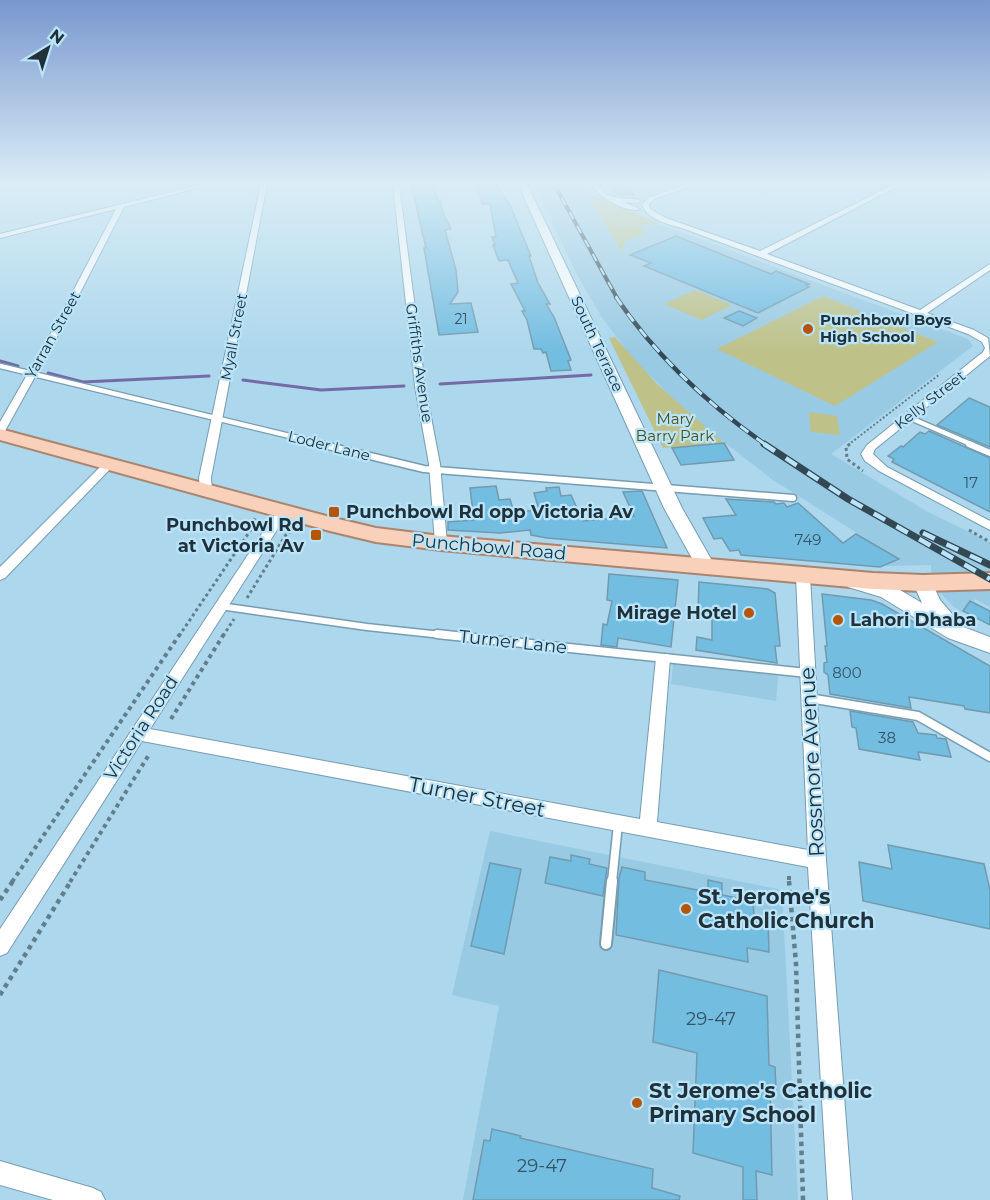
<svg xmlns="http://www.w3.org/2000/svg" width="990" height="1200" font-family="Montserrat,sans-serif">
	<rect width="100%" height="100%" fill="#acd7ec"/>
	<g fill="#99cae3">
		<polygon points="534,184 580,184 622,252 633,214 968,339 973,346 831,454 928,512 990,542 990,607 975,599 974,601 970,600 962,612 954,607 932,584 931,565 886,566 895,557 773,480 693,418 634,360 602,318 576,273"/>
		<polygon points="673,664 778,675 776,701 671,684"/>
		<polygon points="490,831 782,890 798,1200 463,1200 499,1006 452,995"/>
	</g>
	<g fill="#bec188">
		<polygon points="585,192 659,223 652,223 638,228 648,233 625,241 622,252"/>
		<polygon points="695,290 732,305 718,312 715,311 716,313 702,320 664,304 679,297 682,298 681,296"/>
		<polygon points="823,296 938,342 835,406 717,349"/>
		<polygon points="615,337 657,384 724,443 663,448 609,338"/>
		<polygon points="809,412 837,416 840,435 811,432"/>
	</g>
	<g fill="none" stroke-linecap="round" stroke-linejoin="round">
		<g stroke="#746ba6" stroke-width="3">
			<polyline points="0,361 18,366"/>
			<polyline points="48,373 83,382 209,376"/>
			<polyline points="243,380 321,390 404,386"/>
			<polyline points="440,384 591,375"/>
		</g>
	</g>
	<g fill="#73bde1" stroke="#729aae" stroke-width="1.5">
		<polygon points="411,184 432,184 439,202 441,201 442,211 451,229 445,230 456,270 458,292 450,304 471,303 478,332 439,335 424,248 426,248"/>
		<polygon points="477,184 496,184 510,205 531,256 529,256 538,283 550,304 546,304 554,317 571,360 568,361 571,370 551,371 546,352 543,353 541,349 534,349 527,320 522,311 525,311 511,284 518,283 508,260 499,261 493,245 495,245 492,237 496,237 490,204 482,204"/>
		<polygon points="608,184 625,184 634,195 619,195"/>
		<polygon points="676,236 771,274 776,271 809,284 806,285 809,287 758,313 644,266 651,263 630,255"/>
		<polygon points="739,311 757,318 743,326 724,318"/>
		<polygon points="969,398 990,407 990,447 937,425"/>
		<polygon points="929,431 990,458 990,512 892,462 894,459 888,456 901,446 903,447 920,432 925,434"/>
		<polygon points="724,443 734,460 681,465 672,448"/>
		<polygon points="496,486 499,500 510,499 514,512 539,510 534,493 547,491 546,488 559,487 561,496 571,495 583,521 634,516 623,492 642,491 667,548 547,538 531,535 530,530 500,533 448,530 448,522 474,520 470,488"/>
		<polygon points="726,499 774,502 776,504 784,503 787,507 798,503 843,543 856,534 899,559 880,567 741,555 739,550 730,551 722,538 714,539 703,518 736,515"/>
		<polygon points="609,574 678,580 671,647 618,638 617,647 601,645 603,624 607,625 612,601 607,600"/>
		<polygon points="699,582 768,589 775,593 780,646 775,646 777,663 696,650 697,637 712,640 712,614 698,612"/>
		<polygon points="822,594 871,600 882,604 990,666 990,713 965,709 964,706 909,697 911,708 830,694 828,675 824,672 824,663 827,662 825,646 827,646"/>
		<polygon points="970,601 990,611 990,625 963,611"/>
		<polygon points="850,711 913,722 918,733 936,735 937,738 946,739 951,757 918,752 920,760 859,749 856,728 852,727"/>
		<polygon points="888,845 984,864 990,890 990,929 863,901 859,862 892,869"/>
		<polygon points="571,855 590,859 589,864 607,868 603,896 545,883 550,857 571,861"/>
		<polygon points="490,863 521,869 504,954 471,946"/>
		<polygon points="622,867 645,872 645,880 708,892 708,880 722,883 722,895 753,901 754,916 768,919 769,952 747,948 748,962 616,935 619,878"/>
		<polygon points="659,970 767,996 769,1065 775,1067 776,1089 770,1087 772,1175 756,1171 757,1200 743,1200 743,1167 693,1153 697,1053 653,1042"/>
		<polygon points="492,1129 521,1136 520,1138 653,1169 652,1188 680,1196 679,1200 473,1200 484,1140 490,1141"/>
	</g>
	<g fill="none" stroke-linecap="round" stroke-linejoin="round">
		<g stroke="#759db1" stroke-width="7">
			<g id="lane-far3">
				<polyline points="0,366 327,445"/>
				<polyline points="908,417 973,445"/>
			</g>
		</g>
		<g stroke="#759db1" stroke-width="9">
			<g id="lane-far2">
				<polyline points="320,444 424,469 793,498"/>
				<polyline points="969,444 990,453"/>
				<polyline points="220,606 367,627 451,636"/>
			</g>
		</g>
		<g stroke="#759db1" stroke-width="11">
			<g id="lane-far1">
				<polyline points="437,634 807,673"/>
				<polyline points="809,698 918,716 990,757"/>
				<polyline points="612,882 618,824"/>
			</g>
		</g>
		<g stroke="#759db1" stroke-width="14">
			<polyline id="lane" points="606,944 612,881"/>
		</g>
		<g stroke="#759db1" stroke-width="2">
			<g id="street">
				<polygon points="204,184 213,184 124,207 63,326 5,431 0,434 0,422 55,326 116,209 0,238 0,234"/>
				<polygon points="261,184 267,184 211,478 212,490 206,494 200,490 199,478"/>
				<polygon points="393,184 399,184 425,386 440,464 447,543 441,547 435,543 429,464 415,386"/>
				<path d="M 592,184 L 598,184 C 604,201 625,197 640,200 L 638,203 L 624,202 L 640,209 C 629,214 596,197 592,184 Z"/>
				<path d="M 688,184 L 696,184 L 654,199 L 649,204 L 650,209 L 666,218 L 760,251 L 895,184 L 902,184 L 767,254 L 920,310 L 990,264 L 990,270 L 927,313 L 974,330 L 988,338 L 990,356 L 875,449 L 873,454 L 887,467 L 990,521 L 990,530 L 879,471 L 865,461 L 861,454 L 867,445 L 983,352 L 985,348 L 982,342 L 968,334 L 682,228 C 668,224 647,220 642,204 L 650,197 Z"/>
				<polygon points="109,461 115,464 113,466 5,578 0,580 0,567 105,462"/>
				<polygon points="283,507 289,511 150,729 640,819 656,658 658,654 668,654 670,658 657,822 808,850 796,576 803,571 808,573 810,576 826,860 852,1200 828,1200 808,867 142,741 7,953 0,956 0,929 279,508"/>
				<polygon points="0,1161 93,1188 101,1192 105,1200 53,1200 0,1185"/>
			</g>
		</g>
		<g stroke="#759db1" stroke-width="2">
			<g id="secondary">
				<polygon points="518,184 527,184 682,508 715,566 713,571 706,573 699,571 664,508"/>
				<polygon points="855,575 895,587 922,603 913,583 916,578 923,576 930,578 940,600 959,622 958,625 990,637 990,653 948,638 881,597 848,587 845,582 848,577"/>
			</g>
		</g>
		<g stroke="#aa846e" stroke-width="4">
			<polygon id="primary" points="0,429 330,517 376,528 441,536 873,573 923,575 990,573 990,589 923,591 873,589 441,550 376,542 330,531 0,440"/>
		</g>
		<polyline stroke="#617e8d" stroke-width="2" stroke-dasharray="2 2" stroke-linecap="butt" points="848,445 940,374"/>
		<g stroke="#617e8d" stroke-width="3" stroke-dasharray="3 3" stroke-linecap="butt">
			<polyline points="850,444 846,447 847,459 863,471"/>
			<polyline points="969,530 990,542"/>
			<polyline points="247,598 287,533 296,530"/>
			<polyline points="179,636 254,525 255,520 252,518"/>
			<polyline points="223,636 234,619"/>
		</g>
		<g stroke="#617e8d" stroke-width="4" stroke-dasharray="4 4" stroke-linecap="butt">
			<polyline points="171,719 224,634"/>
			<polyline points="789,876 789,882"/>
			<polyline points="12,882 180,634"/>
			<polyline points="70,882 150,753"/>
		</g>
		<g stroke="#617e8d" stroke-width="4.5" stroke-dasharray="4.5 4.5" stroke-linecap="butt">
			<polyline points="789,881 796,964 803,1200"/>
			<polyline points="0,900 13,881"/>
			<polyline points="0,995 71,881"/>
		</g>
		<use href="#lane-far3" stroke="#fff" stroke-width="4.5"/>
		<use href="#lane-far2" stroke="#fff" stroke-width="6"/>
		<use href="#lane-far1" stroke="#fff" stroke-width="8"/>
		<use href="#lane" stroke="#fff" stroke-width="10"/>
		<use href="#street" fill="#fff" fill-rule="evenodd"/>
		<use href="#secondary" fill="#fff" fill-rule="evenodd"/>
		<use href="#primary" fill="#f9d0b9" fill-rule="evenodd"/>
		<g stroke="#334853" stroke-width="4">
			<polyline id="rail-far2" points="554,184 617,298"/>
		</g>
		<g stroke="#334853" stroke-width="4.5">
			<path id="rail-far1" d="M 616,297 C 655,355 709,405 766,445"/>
		</g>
		<g stroke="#334853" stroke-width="7">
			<g id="rail">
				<polyline points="764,444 848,499 990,579"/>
				<polyline points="923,533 990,565"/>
			</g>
		</g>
		<use href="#rail-far2" stroke="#b9e4fa" stroke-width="2" stroke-dasharray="8" stroke-linecap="butt"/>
		<use href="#rail-far1" stroke="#b9e4fa" stroke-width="3" stroke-dasharray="10" stroke-linecap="butt"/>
		<use href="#rail" stroke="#b9e4fa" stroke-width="4.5" stroke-dasharray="13" stroke-linecap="butt"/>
	</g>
	<linearGradient id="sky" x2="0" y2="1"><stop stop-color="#7997ce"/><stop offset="0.52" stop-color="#daedf6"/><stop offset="1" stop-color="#daedf6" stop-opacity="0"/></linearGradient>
	<rect width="990" height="352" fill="url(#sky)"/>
	<g fill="#b45509" stroke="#b9e4fa" stroke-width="2">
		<circle cx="808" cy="329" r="6"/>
		<rect x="328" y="506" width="12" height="12" rx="3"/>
		<rect x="310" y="529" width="12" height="12" rx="3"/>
		<circle cx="749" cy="613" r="6"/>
		<circle cx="838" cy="620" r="6"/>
		<circle cx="686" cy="909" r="6"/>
		<circle cx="637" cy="1103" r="6"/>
	</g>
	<g text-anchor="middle" stroke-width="4.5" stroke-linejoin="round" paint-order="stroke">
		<g font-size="14" fill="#355464">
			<text x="461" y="324">21</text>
		</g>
		<g font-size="15" font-weight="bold" fill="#20313a" stroke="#b9e4fa" text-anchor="start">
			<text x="820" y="325">Punchbowl Boys<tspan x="820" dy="17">High School</tspan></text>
		</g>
		<g font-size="15" fill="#20313a" stroke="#b9e4fa">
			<text transform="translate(53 335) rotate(-61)" y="5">Yarran Street</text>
			<text transform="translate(234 337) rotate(-79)" y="5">Myall Street</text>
			<text transform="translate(597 344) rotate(65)" y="5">South Terrace</text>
			<text transform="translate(419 363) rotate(82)" y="5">Griffiths Avenue</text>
			<text transform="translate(930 400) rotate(-38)" y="5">Kelly Street</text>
			<text transform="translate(329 446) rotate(14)" y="5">Loder Lane</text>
		</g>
		<g font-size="15" fill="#4d4e1a" stroke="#b9e4fa">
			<text x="675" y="424">Mary<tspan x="675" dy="17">Barry Park</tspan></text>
		</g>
		<g font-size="15" fill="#355464">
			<text x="971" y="488">17</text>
			<text x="808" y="545">749</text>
			<text x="847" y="678">800</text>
			<text x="887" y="743">38</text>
		</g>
		<g font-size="18" font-weight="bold" fill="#20313a" stroke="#b9e4fa" text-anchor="start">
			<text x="346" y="518">Punchbowl Rd opp Victoria Av</text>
			<text x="304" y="531" text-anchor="end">Punchbowl Rd<tspan x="304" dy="21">at Victoria Av</tspan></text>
			<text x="737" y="619" text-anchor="end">Mirage Hotel</text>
			<text x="850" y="626">Lahori Dhaba</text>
		</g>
		<g font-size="18" fill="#20313a" stroke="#b9e4fa">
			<text transform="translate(489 547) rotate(5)" y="6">Punchbowl Road</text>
			<text transform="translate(513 642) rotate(6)" y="6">Turner Lane</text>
			<text transform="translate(141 728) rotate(-57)" y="6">Victoria Road</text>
		</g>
		<g font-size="18" fill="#355464">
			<text x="711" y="1025">29-47</text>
			<text x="542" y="1172">29-47</text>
		</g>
		<g font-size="21" fill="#20313a" stroke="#b9e4fa">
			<text transform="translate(812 762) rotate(-93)" y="7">Rossmore Avenue</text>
			<text transform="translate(477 797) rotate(11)" y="7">Turner Street</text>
		</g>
		<g font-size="21" font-weight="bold" fill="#20313a" stroke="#b9e4fa" text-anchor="start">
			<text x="698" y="904">St. Jerome's<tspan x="698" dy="24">Catholic Church</tspan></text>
			<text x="649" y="1098">St Jerome's Catholic<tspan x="649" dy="24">Primary School</tspan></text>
		</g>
	</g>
	<g transform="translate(48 48) rotate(38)" stroke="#b9e4fa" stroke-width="4.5" paint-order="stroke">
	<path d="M0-4.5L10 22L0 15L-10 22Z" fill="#20313a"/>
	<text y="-9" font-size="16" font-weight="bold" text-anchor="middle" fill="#20313a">N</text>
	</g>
</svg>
